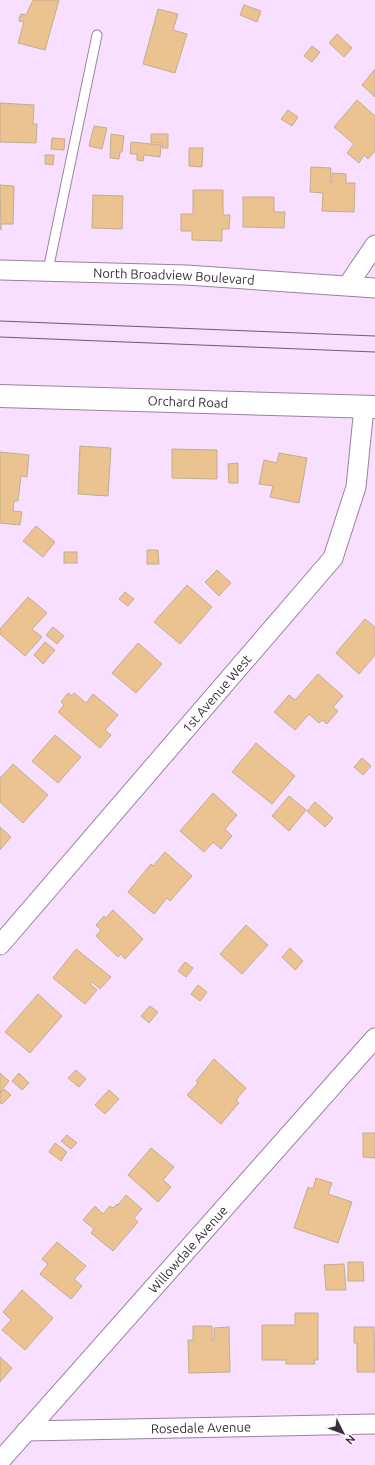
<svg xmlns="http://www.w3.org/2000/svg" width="375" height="1465" font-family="Ubuntu,sans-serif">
	<rect width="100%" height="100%" fill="#f9dfff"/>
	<g fill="#eac390" stroke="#c4ad8e">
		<polygon points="33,0 59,0 45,50 18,43 24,22 19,21 19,18 21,14 26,15"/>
		<polygon points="244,5 261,11 257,22 240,15"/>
		<polygon points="158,9 178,14 173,30 187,34 175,73 143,64"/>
		<polygon points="337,34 352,48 344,57 329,43"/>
		<polygon points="312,46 320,52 312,62 304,56"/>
		<polygon points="375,69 375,97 362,85"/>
		<polygon points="357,100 375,116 375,151 368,159 364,155 359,163 347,153 354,144 334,127"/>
		<polygon points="0,103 34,105 33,124 37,124 36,143 0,142"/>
		<polygon points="288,110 298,117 292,126 281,119"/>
		<polygon points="94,126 107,128 102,149 89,146"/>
		<polygon points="111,134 124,136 122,152 120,152 119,159 110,158"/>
		<polygon points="151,134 168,134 168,148 162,148 162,143 151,143"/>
		<polygon points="52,138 65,139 64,150 51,149"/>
		<polygon points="131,142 161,145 160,157 144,155 143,161 137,160 137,154 130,154"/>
		<polygon points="189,148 203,148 202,167 189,166"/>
		<polygon points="45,155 54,155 53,165 45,164"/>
		<polygon points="311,167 331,168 330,182 332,182 332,173 346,174 346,183 355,183 354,212 322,211 323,193 310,192"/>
		<polygon points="0,185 14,186 13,224 1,224 1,230"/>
		<polygon points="193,190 223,190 223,215 230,215 229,229 222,229 222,241 192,240 192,231 181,231 181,214 193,214"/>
		<polygon points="93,195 123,196 122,229 92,228"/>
		<polygon points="243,197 274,197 274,212 285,212 284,228 243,227"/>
		<polygon points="80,446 111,448 108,496 78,494"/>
		<polygon points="172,449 217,450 217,479 172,478"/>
		<polygon points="0,452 29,455 27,477 21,476 18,501 14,501 13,511 22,512 20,525 0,523"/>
		<polygon points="279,453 307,458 299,503 270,497 273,486 259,484 264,460 277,463"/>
		<polygon points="238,463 238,483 229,483 228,464"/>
		<polygon points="36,526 55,542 43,557 23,541"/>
		<polygon points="147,550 158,550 159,564 147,564"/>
		<rect x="64" y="552" width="13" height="11"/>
		<polygon points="217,570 231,583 219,596 205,582"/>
		<polygon points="187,585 212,607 180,644 154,622"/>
		<polygon points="125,592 134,599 128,606 119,599"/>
		<polygon points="28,597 47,613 32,629 42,637 25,656 0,634 0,629"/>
		<polygon points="365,619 375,627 375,655 359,674 336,653"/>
		<polygon points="53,627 64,636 57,644 46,635"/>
		<polygon points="45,642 55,650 43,664 34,655"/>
		<polygon points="138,643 162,664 136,693 112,673"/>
		<polygon points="318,674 343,696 333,707 338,711 327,724 322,720 319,723 309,714 295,730 274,712 289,695 295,700"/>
		<polygon points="68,693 72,696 74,693 86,703 93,694 118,715 105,730 111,735 100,748 58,712 64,705 61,702"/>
		<polygon points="55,735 81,757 58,783 32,761"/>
		<polygon points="256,743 295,776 272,804 232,772"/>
		<polygon points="362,758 371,766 363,775 354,767"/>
		<polygon points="13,764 48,795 23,823 0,802 0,778"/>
		<polygon points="213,793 237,815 225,829 232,836 221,849 213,842 204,852 180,831"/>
		<polygon points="289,796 306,810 289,831 272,816"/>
		<polygon points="315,802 333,818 325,827 307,811"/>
		<polygon points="0,827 11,837 0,850"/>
		<polygon points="165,852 192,876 170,901 167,898 154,914 128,892 151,864 153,866"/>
		<polygon points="113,910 143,939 125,959 121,954 118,957 96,936 101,930 96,925 104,916 106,918"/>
		<polygon points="246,925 268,945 242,974 220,954"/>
		<polygon points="290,948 303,961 295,970 282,957"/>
		<polygon points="76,949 111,977 100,989 92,982 90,984 97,990 85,1004 53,978"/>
		<polygon points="185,962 193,968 186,977 178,971"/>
		<polygon points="198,985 207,992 200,1001 191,994"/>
		<polygon points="38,994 62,1016 30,1053 5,1032"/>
		<polygon points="150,1006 158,1012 149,1023 141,1016"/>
		<polygon points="214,1059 246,1088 236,1100 239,1103 237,1105 221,1124 187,1095 198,1083 196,1081"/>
		<polygon points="76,1070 86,1079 79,1087 68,1078"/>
		<polygon points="0,1073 9,1081 0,1092"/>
		<polygon points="19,1073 29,1083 22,1090 12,1081"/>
		<polygon points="4,1089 11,1095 2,1104 0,1103 0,1093"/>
		<polygon points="109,1090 119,1099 105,1114 95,1105"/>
		<polygon points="363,1133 375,1133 375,1158 363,1157"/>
		<polygon points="67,1135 77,1143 71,1149 61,1141"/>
		<polygon points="55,1143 67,1152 61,1161 49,1152"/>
		<polygon points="151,1148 174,1167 163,1180 171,1187 158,1202 128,1175"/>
		<polygon points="316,1178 332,1183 328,1194 352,1202 338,1243 294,1228 308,1187 313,1189"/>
		<polygon points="126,1195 142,1209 134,1218 138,1222 113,1251 91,1233 94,1229 83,1220 95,1206 103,1214 110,1206 113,1208 117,1204 118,1205"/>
		<polygon points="57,1242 86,1266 74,1279 82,1286 71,1299 40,1274 48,1264 42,1259"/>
		<polygon points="348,1262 363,1262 364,1281 348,1281"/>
		<polygon points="344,1264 346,1290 326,1290 324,1265"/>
		<polygon points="22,1290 53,1318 25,1350 2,1330 11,1320 3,1312"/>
		<polygon points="295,1313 318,1313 318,1360 314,1360 315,1364 286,1364 286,1360 262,1360 262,1325 295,1325"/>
		<polygon points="193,1326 212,1326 212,1340 214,1340 214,1328 229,1327 230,1372 189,1373 188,1340 193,1340"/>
		<polygon points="354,1327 374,1327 375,1372 357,1372 357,1343 354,1343"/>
		<polygon points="0,1357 12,1368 0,1382"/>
	</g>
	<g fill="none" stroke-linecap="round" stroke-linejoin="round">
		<g stroke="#99829f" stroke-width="11">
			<polyline id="service" points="48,270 97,35"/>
		</g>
		<g stroke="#99829f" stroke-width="21">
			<g id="minor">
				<path id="s1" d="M 0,270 L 186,275 L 375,288"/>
				<polyline points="348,285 375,245"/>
				<path id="s2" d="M 0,945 L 333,558 L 356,487 L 364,407"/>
				<path id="s3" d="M 26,1431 L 375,1424"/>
				<path id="s4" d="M 0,1461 L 375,1038"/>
			</g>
		</g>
		<g stroke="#99829f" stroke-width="24">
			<g id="tertiary">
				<path id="s5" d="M 0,396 L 375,407"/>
			</g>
		</g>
		<use href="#service" stroke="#fff" stroke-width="9"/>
		<use href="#minor" stroke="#fff" stroke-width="19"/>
		<use href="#tertiary" stroke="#fff" stroke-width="22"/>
		<g stroke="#6b5d6e" stroke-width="1">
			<polyline points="0,321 375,336"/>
			<polyline points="0,337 375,352"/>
		</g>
	</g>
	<g text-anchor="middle" stroke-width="3" stroke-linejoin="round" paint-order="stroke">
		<g font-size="13" fill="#382f3b" stroke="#faf4fb">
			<text dy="5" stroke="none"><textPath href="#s1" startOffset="174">North Broadview Boulevard</textPath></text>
			<text dy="5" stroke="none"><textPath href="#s5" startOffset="188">Orchard Road</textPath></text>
			<text dy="5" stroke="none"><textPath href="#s2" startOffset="332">1st Avenue West</textPath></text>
			<text dy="5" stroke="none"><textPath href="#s4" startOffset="283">Willowdale Avenue</textPath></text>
			<text dy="5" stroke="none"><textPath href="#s3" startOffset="175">Rosedale Avenue</textPath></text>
		</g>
	</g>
	<g transform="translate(343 1433) rotate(132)" stroke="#faf4fb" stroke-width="3" paint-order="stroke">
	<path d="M0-3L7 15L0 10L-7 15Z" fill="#382f3b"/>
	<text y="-6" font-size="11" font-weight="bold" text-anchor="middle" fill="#382f3b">N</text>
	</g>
</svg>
